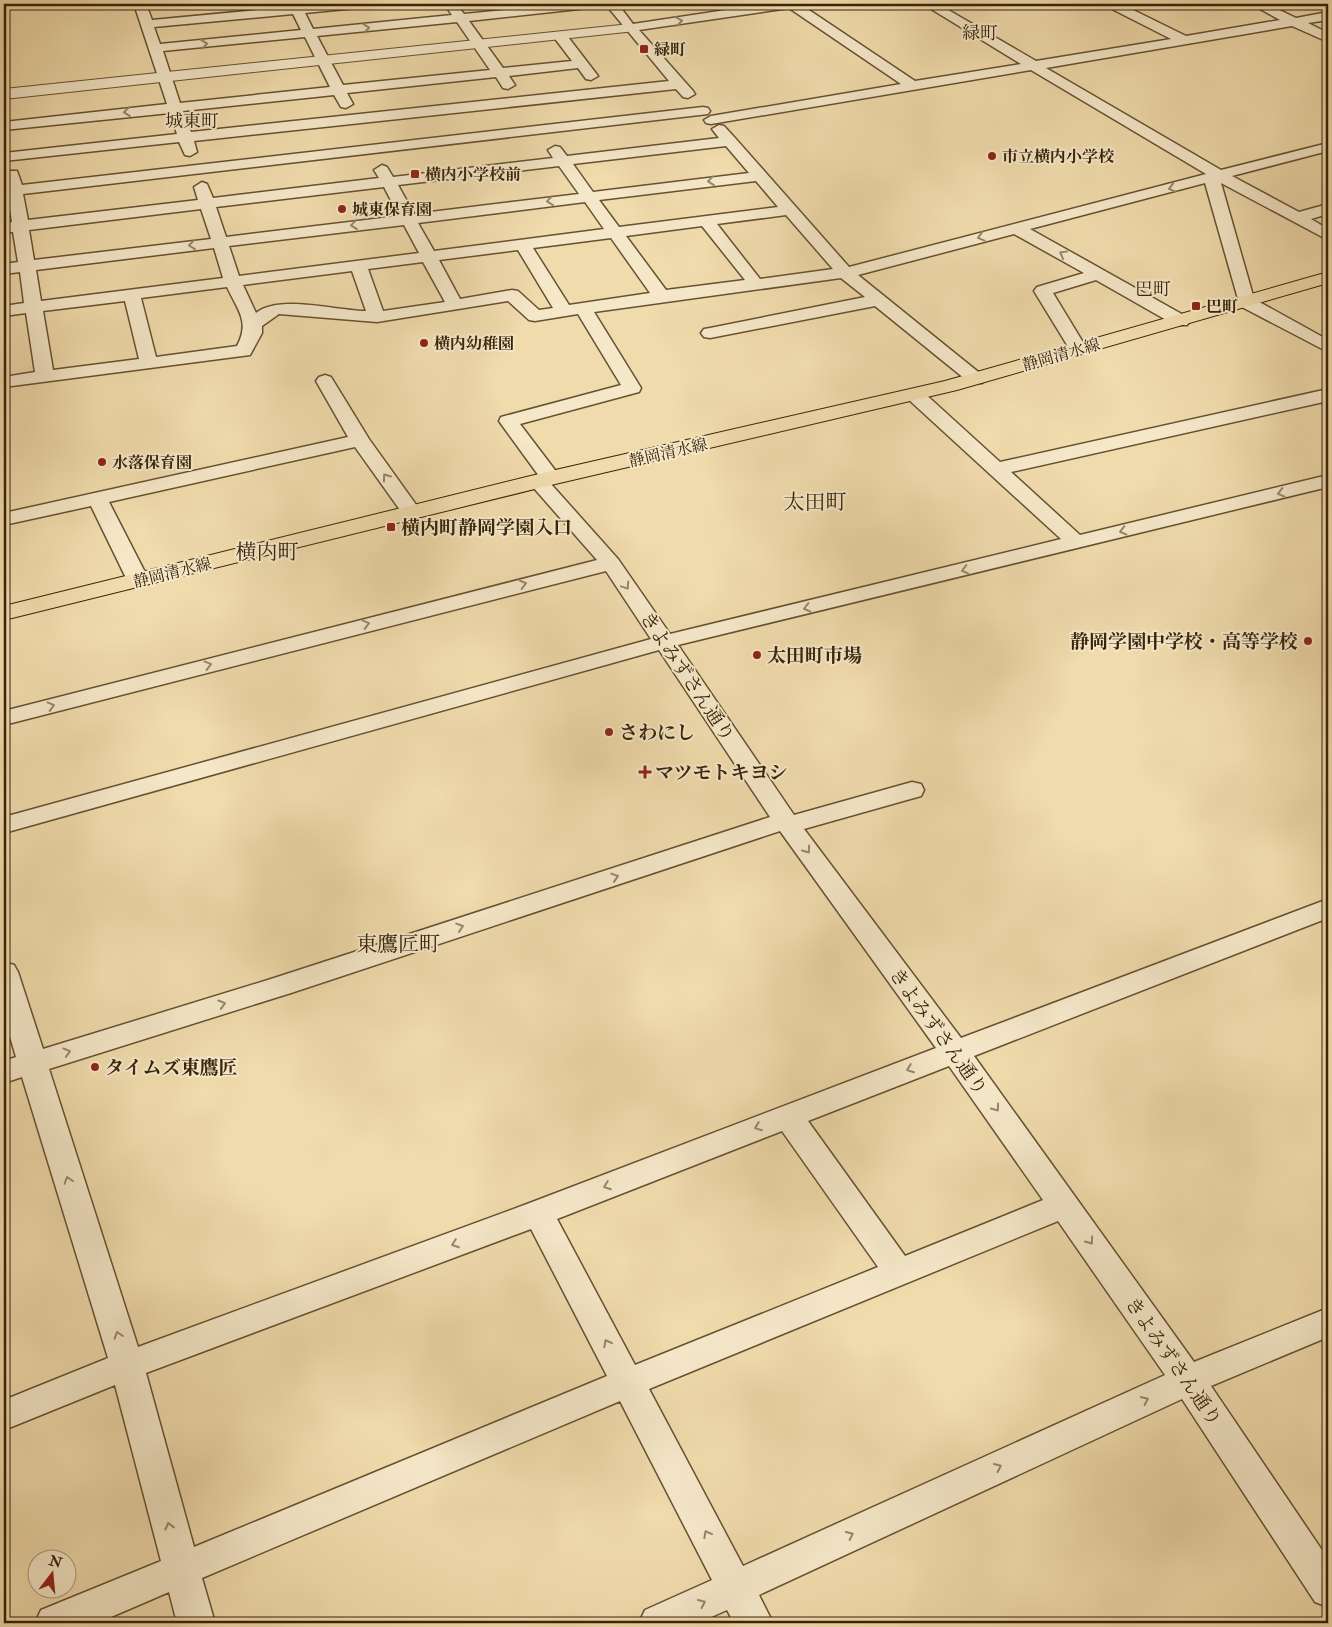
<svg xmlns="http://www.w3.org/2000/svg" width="1332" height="1627" font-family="'IM FELL Double Pica','Noto Serif JP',serif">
	<rect width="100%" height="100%" fill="#f0dbac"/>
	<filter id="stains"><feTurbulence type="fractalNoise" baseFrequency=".004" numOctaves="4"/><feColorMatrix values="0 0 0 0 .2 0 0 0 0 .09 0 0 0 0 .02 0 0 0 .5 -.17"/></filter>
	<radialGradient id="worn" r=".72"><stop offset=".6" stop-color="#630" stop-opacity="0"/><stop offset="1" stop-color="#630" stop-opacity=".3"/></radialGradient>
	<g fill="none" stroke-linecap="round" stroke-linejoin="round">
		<g stroke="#665132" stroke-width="3">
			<g id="minor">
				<path d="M 134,4 L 146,4 L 152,20 L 289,7 L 288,4 L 362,4 L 356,8 L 305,13 L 313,29 L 452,15 L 447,8 L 453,4 L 457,5 L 464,14 L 566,4 L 618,4 L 633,24 L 765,4 L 800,4 L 915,81 L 1021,64 L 923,4 L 938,4 L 1036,61 L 1171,39 L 1108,7 L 1106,4 L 1121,4 L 1186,36 L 1280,20 L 1251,4 L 1267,4 L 1296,18 L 1328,12 L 1328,20 L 1308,23 L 1328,33 L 1328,42 L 1292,26 L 1046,68 L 1221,170 L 1328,143 L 1328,151 L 1232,176 L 1299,212 L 1328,204 L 1328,214 L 1311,219 L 1328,229 L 1328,240 L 1221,183 L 1254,299 L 1328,340 L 1328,352 L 1240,306 L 1205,183 L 1030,229 L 1187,317 L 1190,321 L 1187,325 L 1175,325 L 1096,280 L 1053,293 L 1087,349 L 1084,353 L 1072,353 L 1034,291 L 1037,287 L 1084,273 L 1014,234 L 858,275 L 982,375 L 985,379 L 982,383 L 970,383 L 875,306 L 710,338 L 704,337 L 701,333 L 704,329 L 710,328 L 865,297 L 841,278 L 594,312 L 641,388 L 639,392 L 520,424 L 561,478 L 558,482 L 551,484 L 618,559 L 670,634 L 1061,539 L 908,399 L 906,395 L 908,391 L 922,391 L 1000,462 L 1328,389 L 1328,401 L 1011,472 L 1080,535 L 1328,475 L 1328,487 L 678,645 L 794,815 L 912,782 L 921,784 L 924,790 L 921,796 L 804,829 L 961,1038 L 1328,899 L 1328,918 L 974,1056 L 1194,1362 L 1328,1308 L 1328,1337 L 1211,1386 L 1328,1559 L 1328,1607 L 1315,1602 L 1182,1399 L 759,1595 L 773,1623 L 734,1623 L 727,1610 L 698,1623 L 639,1623 L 645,1610 L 712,1580 L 620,1401 L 202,1578 L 215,1623 L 177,1623 L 169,1592 L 97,1623 L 35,1623 L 41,1610 L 161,1561 L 115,1385 L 4,1430 L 4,1400 L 108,1358 L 22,1077 L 4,1083 L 4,1061 L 16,1057 L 4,1016 L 4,962 L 14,965 L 18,972 L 43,1049 L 271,979 L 770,817 L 659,650 L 4,833 L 4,817 L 651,639 L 606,571 L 4,725 L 4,711 L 597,560 L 532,486 L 529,482 L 532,478 L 539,476 L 499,421 L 501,417 L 621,385 L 578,314 L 535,321 L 529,320 L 508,301 L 377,322 L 279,314 L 262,326 L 262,333 L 250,355 L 4,387 L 4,377 L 35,372 L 26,313 L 4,316 L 4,306 L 24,303 L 20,272 L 4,274 L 4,264 L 18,262 L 13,232 L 4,233 L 4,223 L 12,222 L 8,196 L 4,197 L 4,187 L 6,187 L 4,174 L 7,171 L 17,171 L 22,185 L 703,107 L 708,108 L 710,111 L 708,114 L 23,194 L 28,220 L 198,200 L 194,187 L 202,182 L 207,184 L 213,198 L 379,178 L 374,170 L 382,165 L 387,167 L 393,177 L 553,158 L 548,150 L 555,146 L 560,147 L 567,156 L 719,138 L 712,129 L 719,125 L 724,126 L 735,138 L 849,267 L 1206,174 L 1031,70 L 711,124 L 706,123 L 704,120 L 711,116 L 901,84 L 789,8 L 639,30 L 693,91 L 695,94 L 688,98 L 683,97 L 676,89 L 194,141 L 197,152 L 190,156 L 185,155 L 179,142 L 4,161 L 4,153 L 177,134 L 170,113 L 4,130 L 4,122 L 167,104 ZM 607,6 L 669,81 L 191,132 L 183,111 L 334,95 L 341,107 L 346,108 L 353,104 L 347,93 L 496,77 L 503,88 L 508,89 L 515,85 L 509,76 L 578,68 L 586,79 L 591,80 L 598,76 L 565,33 L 555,33 L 553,36 L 572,61 L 503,68 L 469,21 ZM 293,14 L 301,30 L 160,44 L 154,27 ZM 457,22 L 490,70 L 343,85 L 317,36 ZM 305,37 L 330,87 L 180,103 L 163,51 ZM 726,146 L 749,173 L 593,192 L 573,164 ZM 559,166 L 579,194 L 414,214 L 398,185 ZM 756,181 L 778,207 L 619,227 L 599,200 ZM 384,187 L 399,216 L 226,237 L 216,207 ZM 585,202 L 604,229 L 434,251 L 418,223 ZM 201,209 L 211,239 L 34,260 L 29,230 ZM 786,215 L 833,269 L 760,279 L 717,224 ZM 404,225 L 419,253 L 239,276 L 229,246 ZM 702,226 L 745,280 L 666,290 L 626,236 ZM 611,238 L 650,293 L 569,305 L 533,248 ZM 214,248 L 223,278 L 41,301 L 36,270 ZM 518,250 L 553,308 L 539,310 L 518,291 L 512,290 L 460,299 L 439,260 ZM 423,262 L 445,302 L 383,311 L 368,269 ZM 352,271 L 366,311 C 337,311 279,294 256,313 L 243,285 ZM 227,287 C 238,311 250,321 237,346 L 156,357 L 141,298 ZM 125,301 L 139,359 L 53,370 L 43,311 ZM 780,831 L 936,1048 L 527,1204 L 138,1347 L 49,1069 L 291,993 ZM 949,1066 L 1043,1200 L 905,1256 L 808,1121 ZM 782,1131 L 878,1267 L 635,1365 L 557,1219 ZM 1058,1221 L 1165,1375 L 743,1566 L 649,1389 ZM 531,1229 L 607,1376 L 194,1547 L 146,1373 Z"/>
				<polygon points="325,375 331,377 369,439 422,513 419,517 412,519 405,517 355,447 109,502 149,580 146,585 138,586 130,585 127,580 91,506 4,525 4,513 348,437 316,381 319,377"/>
			</g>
		</g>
		<g stroke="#665132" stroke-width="2">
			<polygon id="tertiary" points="630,24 637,28 635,31 4,99 4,89"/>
		</g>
		<g stroke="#38230a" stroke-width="2">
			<polygon id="primary" points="1328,272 1328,283 957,390 551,485 4,620 4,606 551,471 945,381"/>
		</g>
		<use href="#minor" fill="#f5e8c9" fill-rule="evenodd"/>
		<use href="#tertiary" fill="#f5e8c9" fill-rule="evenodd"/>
		<use href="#primary" fill="#f0dbac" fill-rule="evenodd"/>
	</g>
	<defs><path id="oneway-chevron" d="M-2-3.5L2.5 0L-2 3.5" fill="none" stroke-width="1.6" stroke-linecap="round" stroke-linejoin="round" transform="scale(1.25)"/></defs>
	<g stroke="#96866a">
		<use href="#oneway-chevron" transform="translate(679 21) rotate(-9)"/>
		<use href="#oneway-chevron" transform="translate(366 28) rotate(-6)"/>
		<use href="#oneway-chevron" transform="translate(204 44) rotate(-6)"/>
		<use href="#oneway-chevron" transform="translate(127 112) rotate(174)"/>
		<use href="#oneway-chevron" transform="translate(711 181) rotate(173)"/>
		<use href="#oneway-chevron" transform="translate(1172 188) rotate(165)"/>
		<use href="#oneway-chevron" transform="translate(550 201) rotate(173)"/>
		<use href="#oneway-chevron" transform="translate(354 225) rotate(173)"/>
		<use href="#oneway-chevron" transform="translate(981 237) rotate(165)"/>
		<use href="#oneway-chevron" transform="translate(192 245) rotate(173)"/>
		<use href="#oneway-chevron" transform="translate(1063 254) rotate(-151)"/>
		<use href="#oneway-chevron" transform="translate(386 477) rotate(-126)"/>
		<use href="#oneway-chevron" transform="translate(1281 493) rotate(166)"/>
		<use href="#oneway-chevron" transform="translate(1123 531) rotate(166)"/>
		<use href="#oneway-chevron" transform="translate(965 570) rotate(166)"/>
		<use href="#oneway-chevron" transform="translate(523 584) rotate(-14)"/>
		<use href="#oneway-chevron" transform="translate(626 586) rotate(56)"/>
		<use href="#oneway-chevron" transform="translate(807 608) rotate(166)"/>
		<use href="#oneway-chevron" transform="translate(366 624) rotate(-15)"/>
		<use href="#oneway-chevron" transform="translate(208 665) rotate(-15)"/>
		<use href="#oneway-chevron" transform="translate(51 706) rotate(-15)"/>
		<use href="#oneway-chevron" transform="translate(807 850) rotate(54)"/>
		<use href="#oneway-chevron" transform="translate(615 877) rotate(-18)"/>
		<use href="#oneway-chevron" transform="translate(460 927) rotate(-18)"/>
		<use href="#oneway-chevron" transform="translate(222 1004) rotate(-17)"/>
		<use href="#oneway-chevron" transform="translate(67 1052) rotate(-17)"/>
		<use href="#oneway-chevron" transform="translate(910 1069) rotate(159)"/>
		<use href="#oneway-chevron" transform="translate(996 1108) rotate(54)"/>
		<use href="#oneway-chevron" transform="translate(758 1127) rotate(159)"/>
		<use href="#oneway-chevron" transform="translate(68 1180) rotate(-108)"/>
		<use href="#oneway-chevron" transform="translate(607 1186) rotate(159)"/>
		<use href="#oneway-chevron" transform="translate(1090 1241) rotate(55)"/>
		<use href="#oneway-chevron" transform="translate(455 1244) rotate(160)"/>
		<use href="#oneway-chevron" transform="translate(118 1335) rotate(-108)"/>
		<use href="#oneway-chevron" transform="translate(607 1343) rotate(-118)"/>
		<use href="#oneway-chevron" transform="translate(1145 1400) rotate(-25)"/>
		<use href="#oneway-chevron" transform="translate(998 1467) rotate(-25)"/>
		<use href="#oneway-chevron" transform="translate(169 1526) rotate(-104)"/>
		<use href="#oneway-chevron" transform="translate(707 1534) rotate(-118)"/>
		<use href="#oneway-chevron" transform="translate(850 1535) rotate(-25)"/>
		<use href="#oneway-chevron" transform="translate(702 1603) rotate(-25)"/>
	</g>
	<g fill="#8f2418" stroke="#f5e8c9" stroke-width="2">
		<rect x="639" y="44" width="10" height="10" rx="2.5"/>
		<circle cx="992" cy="156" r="5"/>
		<rect x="410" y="169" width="10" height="10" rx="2.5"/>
		<circle cx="342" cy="209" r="5"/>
		<rect x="1191" y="301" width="10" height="10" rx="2.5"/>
		<circle cx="424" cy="343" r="5"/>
		<circle cx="102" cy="462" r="5"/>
		<rect x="386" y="522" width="10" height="10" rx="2.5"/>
		<circle cx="1308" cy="641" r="5"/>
		<circle cx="757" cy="655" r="5"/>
		<circle cx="609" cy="732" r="5"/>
		<path d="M642.5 764.5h5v5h5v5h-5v5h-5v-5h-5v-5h5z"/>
		<circle cx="95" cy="1067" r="5"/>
	</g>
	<g text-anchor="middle" stroke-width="4" stroke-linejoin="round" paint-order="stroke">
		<g font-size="16" font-weight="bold" fill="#38230a" stroke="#f5e8c9" text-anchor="start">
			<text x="654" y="55">緑町</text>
			<text x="1002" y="162">市立横内小学校</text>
			<text x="425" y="180">横内小学校前</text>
			<text x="352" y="215">城東保育園</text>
			<text x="1206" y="312">巴町</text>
			<text x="434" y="349">横内幼稚園</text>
			<text x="112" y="468">水落保育園</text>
		</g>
		<g font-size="16" fill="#38230a" stroke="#f5e8c9">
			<text transform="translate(1061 354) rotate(-16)" y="6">静岡清水線</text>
			<text transform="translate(668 452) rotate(-13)" y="6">静岡清水線</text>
			<text transform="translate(172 572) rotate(-14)" y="6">静岡清水線</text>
		</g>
		<g font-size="18" fill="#38230a" stroke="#f5e8c9">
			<text x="980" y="39">緑町</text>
			<text x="192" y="127">城東町</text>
			<text x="1153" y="295">巴町</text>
		</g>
		<g font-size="19" font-weight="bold" fill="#38230a" stroke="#f5e8c9" text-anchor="start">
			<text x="401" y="534">横内町静岡学園入口</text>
			<text x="1298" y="648" text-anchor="end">静岡学園中学校・高等学校</text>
			<text x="767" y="662">太田町市場</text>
			<text x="619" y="739">さわにし</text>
			<text x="655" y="779">マツモトキヨシ</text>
			<text x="105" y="1074">タイムズ東鷹匠</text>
		</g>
		<g font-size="19" fill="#38230a" stroke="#f5e8c9">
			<text transform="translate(688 676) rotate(56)" y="7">きよみずさん通り</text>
			<text transform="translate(939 1031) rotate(54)" y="7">きよみずさん通り</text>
			<text transform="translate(1174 1361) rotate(55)" y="7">きよみずさん通り</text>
		</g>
		<g font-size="21" fill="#38230a" stroke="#f5e8c9">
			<text x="815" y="509">太田町</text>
			<text x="267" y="559">横内町</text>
			<text x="398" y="951">東鷹匠町</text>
		</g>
	</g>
	<rect width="1332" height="1627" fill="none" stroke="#f0dbac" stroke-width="20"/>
	<rect x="5" y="5" width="1322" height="1617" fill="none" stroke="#38230a" stroke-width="2.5"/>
	<rect x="10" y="10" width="1312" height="1607" fill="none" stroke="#38230a"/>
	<g transform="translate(52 1574) rotate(16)"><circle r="24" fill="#f5e8c9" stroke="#a9997d"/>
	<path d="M0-4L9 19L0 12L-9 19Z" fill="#8f2418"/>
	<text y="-8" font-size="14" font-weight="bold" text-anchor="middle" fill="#38230a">N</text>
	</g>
	<rect width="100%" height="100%" filter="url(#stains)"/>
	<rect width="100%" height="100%" fill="url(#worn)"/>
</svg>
